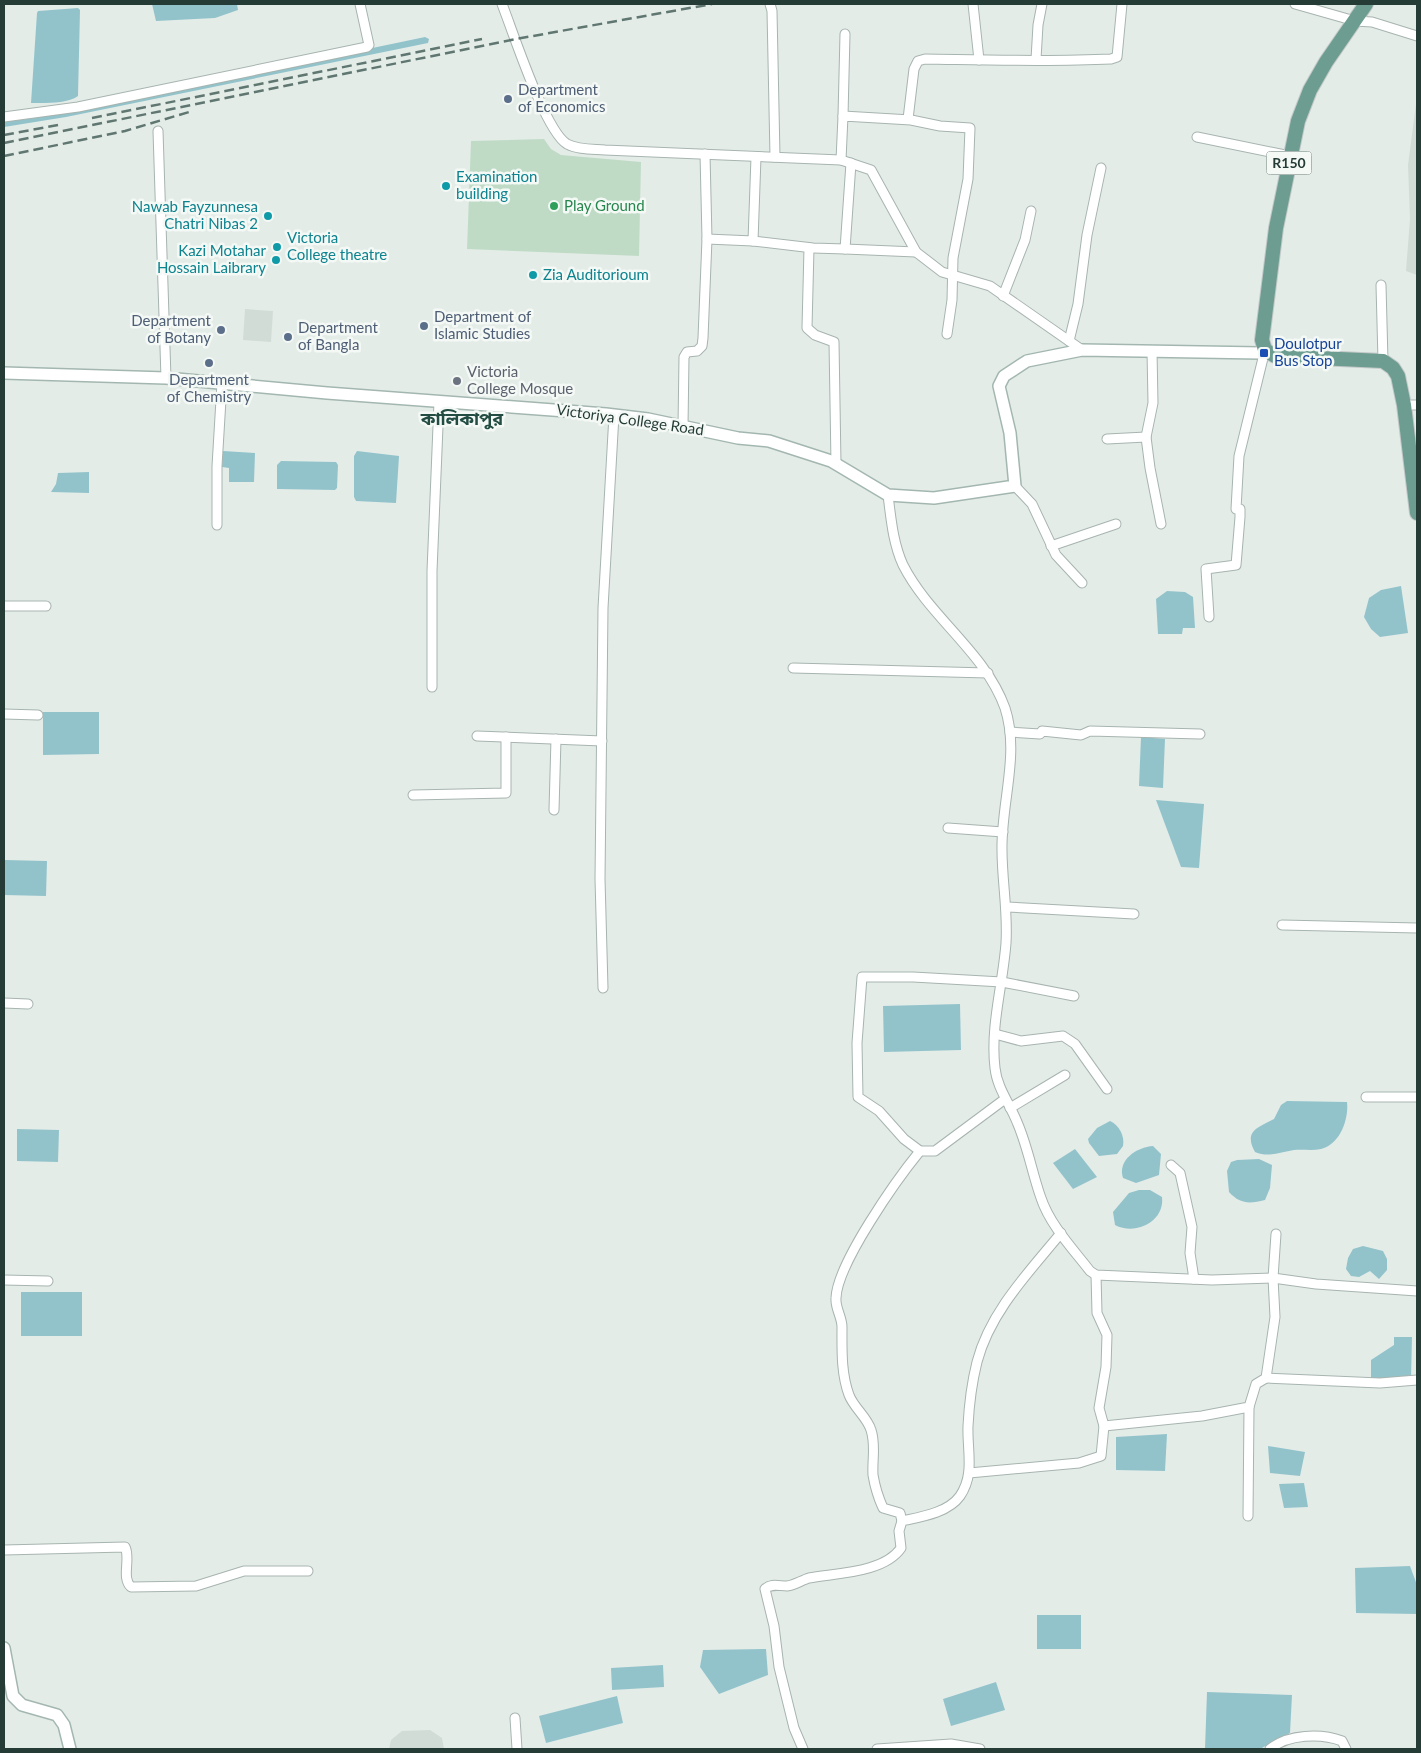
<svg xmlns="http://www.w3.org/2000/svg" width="1421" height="1753" font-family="Lato,'Noto Sans Bengali',sans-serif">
	<rect width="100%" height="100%" fill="#e4ece8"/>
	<g fill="#d2dcd7">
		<polygon points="1416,104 1417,104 1417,275 1406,271 1410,219 1408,165"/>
		<polygon points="245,309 273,311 271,342 243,340"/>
		<polygon points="430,1730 442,1738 444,1749 389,1749 391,1740 402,1731"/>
	</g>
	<polygon fill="#bfdbc6" points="544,139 551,149 561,155 641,162 639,256 467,249 471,141"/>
	<g fill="#92c3cb">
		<polygon points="152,4 237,4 238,10 215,18 156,21"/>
		<path d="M 78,8 L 80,10 L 78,96 C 67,104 45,103 31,103 L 37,13 L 38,11 Z"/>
		<polygon points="425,37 429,39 428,43 66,117 4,127 4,122 41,117"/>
		<polygon points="223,451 255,453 254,482 229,482 229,468 222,467"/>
		<polygon points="357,451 399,456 396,503 356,501 354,497 354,456"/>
		<polygon points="281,461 336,462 338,465 337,488 335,490 277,489 277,465"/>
		<polygon points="89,472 89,493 51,492 56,484 58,473"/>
		<polygon points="1401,586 1408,633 1380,637 1371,629 1364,617 1369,598 1381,590"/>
		<polygon points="1167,591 1185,592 1193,597 1195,628 1183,628 1182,634 1158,634 1156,599"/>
		<polygon points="43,712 99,712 99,754 43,755"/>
		<polygon points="1141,737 1165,739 1163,788 1139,786"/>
		<polygon points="1156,800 1204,804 1199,868 1181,867"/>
		<polygon points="5,860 47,861 46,896 4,895"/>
		<polygon points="960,1004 961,1050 884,1052 883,1006"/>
		<path d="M 1287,1101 L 1347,1102 C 1349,1119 1340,1145 1321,1149 C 1312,1151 1303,1149 1294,1150 C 1280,1152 1269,1158 1255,1152 C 1243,1131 1259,1127 1274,1119 L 1281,1105 Z"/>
		<path d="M 1110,1121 C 1119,1125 1125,1136 1123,1146 L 1117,1154 L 1099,1156 L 1089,1143 L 1088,1139 L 1097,1128 Z"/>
		<polygon points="17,1129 59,1130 58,1162 17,1161"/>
		<path d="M 1153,1146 L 1161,1154 L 1159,1175 L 1136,1183 L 1123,1178 C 1117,1160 1137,1147 1153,1146 Z"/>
		<polygon points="1075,1149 1097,1177 1073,1189 1053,1163"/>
		<path d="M 1259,1159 L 1272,1165 L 1270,1188 L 1265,1200 C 1249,1204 1240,1204 1229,1192 L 1227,1171 L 1231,1162 L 1237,1160 Z"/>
		<path d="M 1139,1190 L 1150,1190 L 1162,1197 C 1165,1221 1136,1236 1115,1225 L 1113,1212 L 1129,1193 Z"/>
		<polygon points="1363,1246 1383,1251 1387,1259 1387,1270 1379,1279 1370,1271 1359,1277 1351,1276 1346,1269 1348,1258 1353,1249"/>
		<rect x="21" y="1292" width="61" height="44"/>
		<polygon points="1394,1337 1412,1337 1411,1379 1371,1378 1371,1360 1394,1345"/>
		<polygon points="1167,1434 1165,1471 1116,1470 1116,1437"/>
		<polygon points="1268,1446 1305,1452 1300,1476 1270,1473"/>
		<polygon points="1304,1483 1308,1507 1284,1508 1279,1484"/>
		<polygon points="1410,1566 1417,1585 1417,1614 1356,1613 1355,1568"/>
		<rect x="1037" y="1615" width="44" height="34"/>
		<polygon points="766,1649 768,1675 719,1694 700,1667 703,1650"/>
		<polygon points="663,1665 664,1687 612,1690 611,1668"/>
		<polygon points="996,1682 1005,1710 951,1726 943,1699"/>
		<polygon points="1207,1692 1292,1695 1290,1733 1260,1749 1205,1749"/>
		<polygon points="617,1696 623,1723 546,1743 539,1716"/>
	</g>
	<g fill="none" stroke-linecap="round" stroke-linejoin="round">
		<g stroke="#a7b4af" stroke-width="11">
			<g id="street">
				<path d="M 502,4 C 513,32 545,131 567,144 C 578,150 593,149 605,150 L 841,160 L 871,170 L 916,252 L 942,272 L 990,286 L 1082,350"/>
				<polyline points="770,4 772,11 775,157"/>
				<polyline points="973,4 979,60"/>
				<polyline points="1295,4 1355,21 1372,22 1417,36"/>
				<polyline points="1036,59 1038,25 1042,4"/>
				<polyline points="843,116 845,34"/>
				<polyline points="4,117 78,107 367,47 369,45 360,4"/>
				<path d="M 908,119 L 914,69 L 918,61 L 925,59 C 987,60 1049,62 1111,59 L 1117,57 L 1122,4"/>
				<polyline points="158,131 166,378"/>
				<polyline points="1197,137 1290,156"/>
				<polyline points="841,160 843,116 911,120 940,126 970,128 968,179 953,258 952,300 947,334"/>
				<polyline points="707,239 753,241 756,157"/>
				<polyline points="753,241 813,248 845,249 851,163"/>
				<polyline points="809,248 807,328 815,335 834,342 836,464"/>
				<polyline points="845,249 916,252"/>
				<polyline points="1381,285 1383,361"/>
				<polyline points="1003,296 1025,240 1031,211"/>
				<polyline points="1069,341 1078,304 1087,235 1101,168"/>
				<polyline points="1152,351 1153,403 1146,437 1150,468 1161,524"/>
				<polyline points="1404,405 1417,405"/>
				<polyline points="683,426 684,357 687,352 697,351 702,346 703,338 707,239 705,154"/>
				<polyline points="1107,439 1146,437"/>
				<polyline points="1015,486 1032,504 1056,555 1082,583"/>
				<path d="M 888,495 C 891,519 893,543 903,565 C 930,618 985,652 1005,708 C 1020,754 1001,803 1002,850 C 1002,881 1008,911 1006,943 C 1003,984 990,1027 995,1068 C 997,1088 1010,1104 1017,1122 C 1028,1147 1032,1173 1041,1198 C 1050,1225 1073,1249 1090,1271 L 1096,1275 L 1212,1280 L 1273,1278 L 1316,1284 L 1417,1291"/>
				<polyline points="217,525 217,466 222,383"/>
				<polyline points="1051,546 1116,524"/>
				<polyline points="4,606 46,606"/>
				<polyline points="1209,617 1206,569 1236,565 1240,517 1240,509 1236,509 1239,456 1265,350"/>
				<polyline points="793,668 988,673"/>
				<polyline points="432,687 432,571 439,402"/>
				<polyline points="4,714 38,715"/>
				<polyline points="1010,732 1040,734 1042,731 1081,735 1090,731 1200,734"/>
				<polyline points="477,736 602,741"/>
				<polyline points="413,795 506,793 506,737"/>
				<polyline points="554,810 556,739"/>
				<polyline points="948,828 1003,832"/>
				<polyline points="1007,907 1134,914"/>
				<polyline points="1282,925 1417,928"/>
				<polyline points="603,988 600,879 603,608 614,415"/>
				<polyline points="4,1003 28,1004"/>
				<polyline points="995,1034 1021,1041 1063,1036 1075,1044 1107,1089"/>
				<polyline points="1366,1097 1417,1097"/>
				<polyline points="1010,1108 1065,1075"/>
				<polyline points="920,1151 904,1139 879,1111 858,1097 857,1043 862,977 913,977 1002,982 1074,996"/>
				<polyline points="1171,1165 1180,1173 1192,1227 1190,1253 1194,1279"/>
				<polyline points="4,1280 48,1281"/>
				<polyline points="1266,1378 1380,1383 1417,1380"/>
				<polyline points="1104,1426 1202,1416 1249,1407 1256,1384 1266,1378 1275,1317 1273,1278 1276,1234"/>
				<polyline points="969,1473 1079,1463 1101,1456 1104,1426 1099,1408 1106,1367 1107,1335 1097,1313 1096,1275"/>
				<polyline points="1248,1516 1249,1407"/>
				<path d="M 902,1521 L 900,1513 L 883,1508 C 878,1497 875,1487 873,1475 C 872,1460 876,1445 871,1430 C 867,1417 854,1408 849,1395 C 841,1373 842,1350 842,1327 C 842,1317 835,1308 836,1298 C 837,1264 897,1179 920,1151 L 935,1151 L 1005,1099"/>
				<path d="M 4,1550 L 125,1547 C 131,1558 121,1578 131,1587 L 196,1586 L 244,1571 L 308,1571"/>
				<polyline points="515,1718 517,1749"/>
				<path d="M 803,1749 L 794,1728 L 779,1667 L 774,1626 L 765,1589 C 771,1583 779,1586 787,1586 C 795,1585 802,1580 809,1578 C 836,1573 884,1573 901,1548 L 899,1531 L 902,1521 C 920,1517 948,1513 960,1496 C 975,1474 967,1451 968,1426 C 969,1406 972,1382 977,1362 C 990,1312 1029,1272 1061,1233"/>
				<polyline points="877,1749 951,1744 980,1749"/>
				<path d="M 1270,1749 C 1288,1734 1321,1733 1342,1741 L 1346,1749"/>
			</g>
		</g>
		<g stroke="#a3b7b0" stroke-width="14">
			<g id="secondary">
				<polyline points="4,373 166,378 327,393 606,414 648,419 738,438 769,441 831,461 888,495 934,498 1015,486 1010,433 999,386 1004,376 1027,361 1082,350 1260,353 1265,350"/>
				<polyline points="4,1648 13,1696 22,1705 57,1715 64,1725 70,1749"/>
			</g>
		</g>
		<g stroke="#c2c8c7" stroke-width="16">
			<polyline id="primary" points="1366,4 1326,62 1310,90 1298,121 1276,228 1262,340 1265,350 1275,356 1383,361 1393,368 1398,376 1404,405 1417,513"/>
		</g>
		<use href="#street" stroke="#fff" stroke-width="9"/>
		<use href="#secondary" stroke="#fff" stroke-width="11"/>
		<use href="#primary" stroke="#6d9d90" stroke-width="14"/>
		<g stroke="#607771" stroke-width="2.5" stroke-dasharray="10 5" stroke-linecap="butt">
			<polyline points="92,118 482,39"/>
			<polyline points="4,135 58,125"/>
			<polyline points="4,143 516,39 712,4"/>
			<polyline points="4,156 125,131 189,112"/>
		</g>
	</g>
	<g fill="#5c6f8a" stroke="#f4f9f6" stroke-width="2">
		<circle cx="508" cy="99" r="5"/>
		<circle cx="424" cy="326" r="5"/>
		<circle cx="221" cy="330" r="5"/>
		<circle cx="288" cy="337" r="5"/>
		<circle cx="209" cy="363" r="5"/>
	</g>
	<g fill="#0f9aa8" stroke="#f4f9f6" stroke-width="2">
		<circle cx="446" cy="186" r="5"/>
		<circle cx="268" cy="216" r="5"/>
		<circle cx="277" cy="247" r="5"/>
		<circle cx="276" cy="260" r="5"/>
		<circle cx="533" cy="275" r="5"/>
	</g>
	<circle fill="#2e9e5b" stroke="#f4f9f6" stroke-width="2" cx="554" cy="206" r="5"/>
	<rect fill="#1a4fb4" stroke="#f4f9f6" stroke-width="2" x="1259" y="348" width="10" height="10" rx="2.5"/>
	<circle fill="#6b7280" stroke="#f4f9f6" stroke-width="2" cx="457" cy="381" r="5"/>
	<g text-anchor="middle" stroke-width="5" stroke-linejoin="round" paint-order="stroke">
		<rect fill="#f4f9f6" stroke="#637570" stroke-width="1" x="1266.5" y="151.5" width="45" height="23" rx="4"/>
		<g font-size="14" font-weight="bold" fill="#253c36">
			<text x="1289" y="168">R150</text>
		</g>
		<g font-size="15" fill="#4e5e75" stroke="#f4f9f6" text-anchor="start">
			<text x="518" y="95">Department<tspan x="518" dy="17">of Economics</tspan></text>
			<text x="434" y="322">Department of<tspan x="434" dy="17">Islamic Studies</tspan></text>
			<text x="211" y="326" text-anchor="end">Department<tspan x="211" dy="17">of Botany</tspan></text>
			<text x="298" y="333">Department<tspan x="298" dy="17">of Bangla</tspan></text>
			<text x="209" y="385" text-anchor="middle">Department<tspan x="209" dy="17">of Chemistry</tspan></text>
		</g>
		<g font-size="15" fill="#0d838f" stroke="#f4f9f6" text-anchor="start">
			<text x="456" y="182">Examination<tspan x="456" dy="17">building</tspan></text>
			<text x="258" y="212" text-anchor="end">Nawab Fayzunnesa<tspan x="258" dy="17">Chatri Nibas 2</tspan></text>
			<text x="287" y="243">Victoria<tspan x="287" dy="17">College theatre</tspan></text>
			<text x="266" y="256" text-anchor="end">Kazi Motahar<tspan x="266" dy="17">Hossain Laibrary</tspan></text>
			<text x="543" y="280">Zia Auditorioum</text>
		</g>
		<g font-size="15" fill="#27864d" stroke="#f4f9f6" text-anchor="start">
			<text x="564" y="211">Play Ground</text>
		</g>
		<g font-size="15" fill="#164399" stroke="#f4f9f6" text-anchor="start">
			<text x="1274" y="349">Doulotpur<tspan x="1274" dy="17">Bus Stop</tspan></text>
		</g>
		<g font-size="15" fill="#5b616d" stroke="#f4f9f6" text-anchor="start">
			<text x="467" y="377">Victoria<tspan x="467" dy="17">College Mosque</tspan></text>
		</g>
		<g font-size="15" fill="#253c36" stroke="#f4f9f6">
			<text transform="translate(630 420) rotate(8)" y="5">Victoriya College Road</text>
		</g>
		<g font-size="18" font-weight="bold" fill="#234c42" stroke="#f4f9f6">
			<text x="462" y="425">কালিকাপুর</text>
		</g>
	</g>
	<rect width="1421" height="1753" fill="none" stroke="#253c36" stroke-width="10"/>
</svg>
